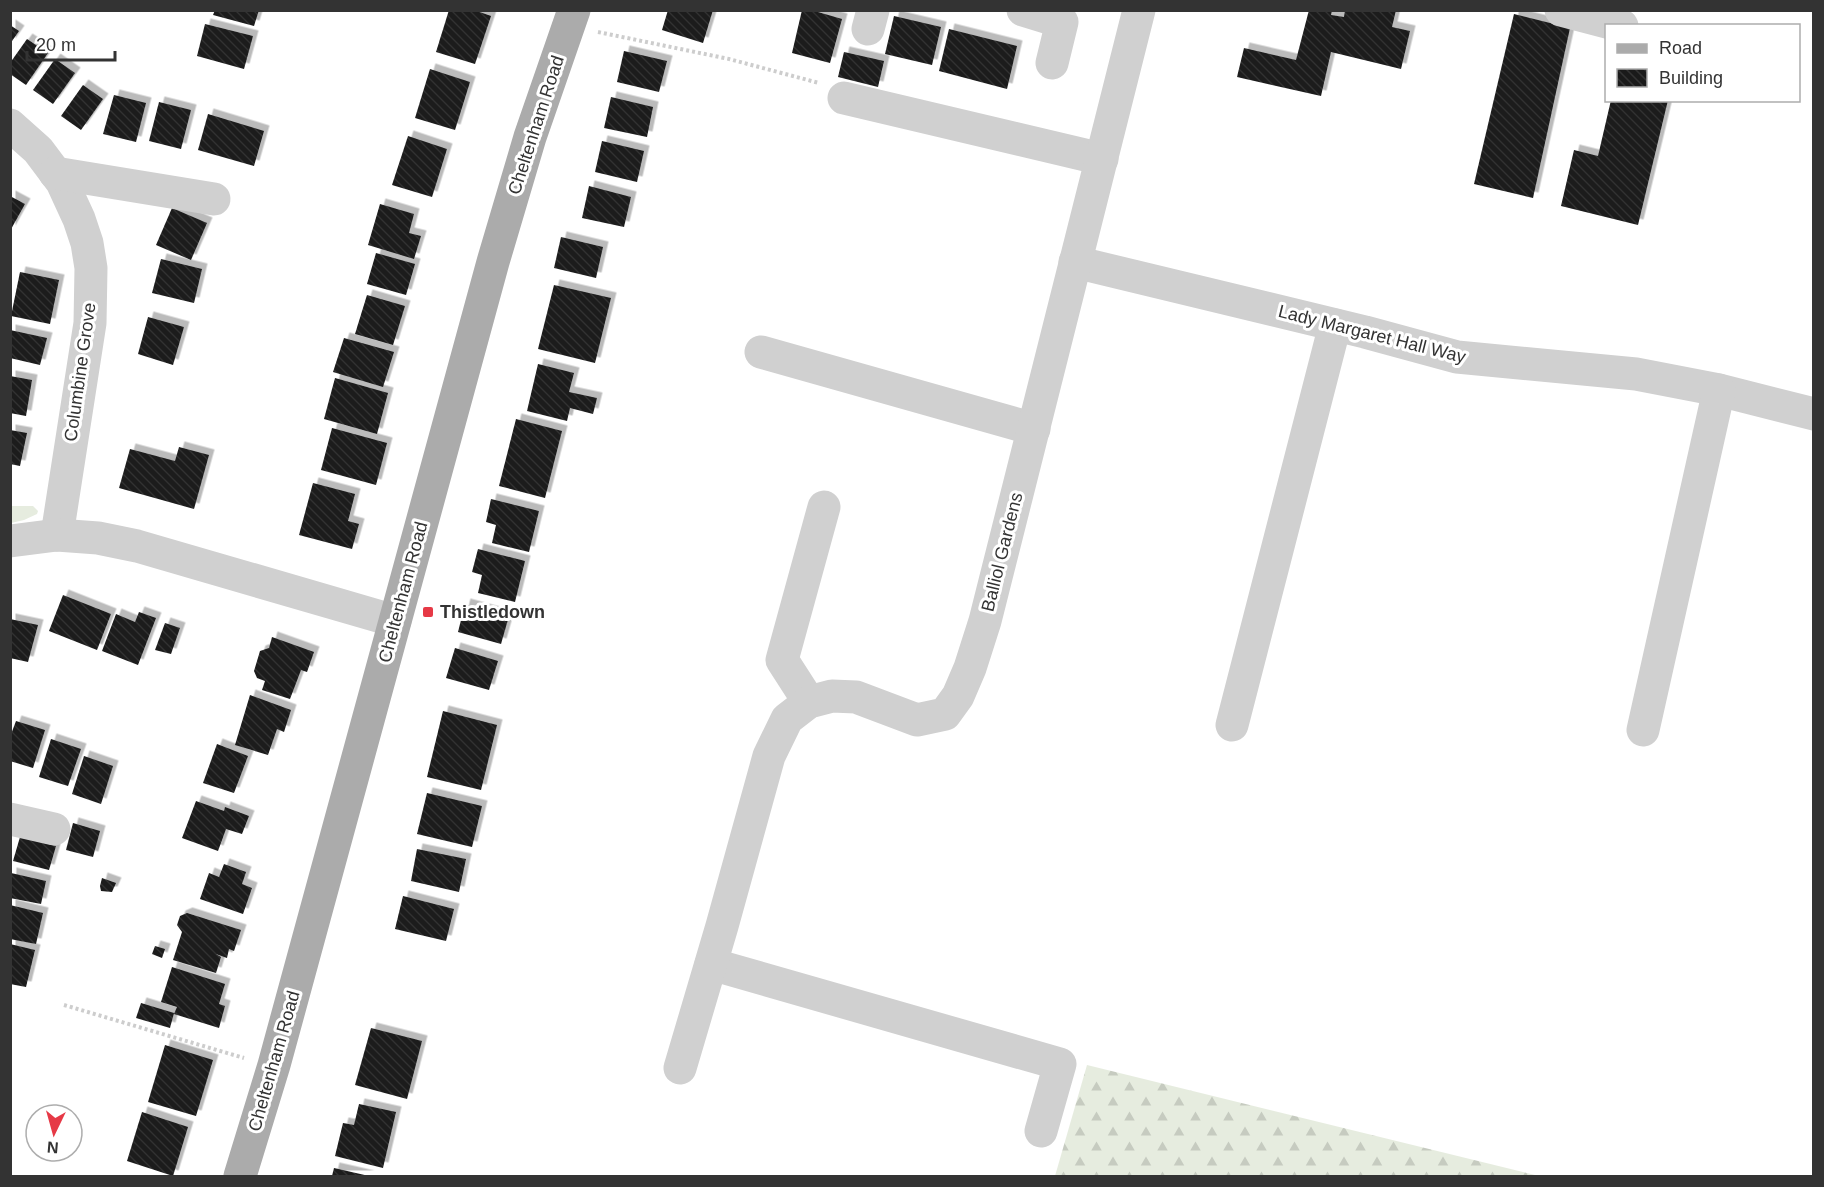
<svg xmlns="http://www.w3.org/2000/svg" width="1824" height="1187" font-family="Arial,sans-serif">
	<defs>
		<pattern id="forest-firs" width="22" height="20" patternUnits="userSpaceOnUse" patternTransform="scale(1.5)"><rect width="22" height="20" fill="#e6ecdf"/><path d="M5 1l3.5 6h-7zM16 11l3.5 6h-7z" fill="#c6cbc0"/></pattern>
		<pattern id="building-back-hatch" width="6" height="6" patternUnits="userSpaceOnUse" patternTransform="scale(1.5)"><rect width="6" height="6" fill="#1a1a1a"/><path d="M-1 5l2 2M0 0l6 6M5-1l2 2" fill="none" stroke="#333"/></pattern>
		<filter id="shadow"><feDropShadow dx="5.5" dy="-5.5" stdDeviation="0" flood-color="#0004"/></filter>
	</defs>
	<rect width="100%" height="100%" fill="#fff"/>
	<polygon fill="#e6ecdf" points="11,506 33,506 38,511 37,514 24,520 11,523"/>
	<polygon fill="url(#forest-firs)" points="1087,1065 1539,1176 1055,1176"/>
	<g fill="url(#building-back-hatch)" filter="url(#shadow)">
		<polygon points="215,10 259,10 254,26 213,15"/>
		<polygon points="449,10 474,10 491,16 475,64 436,52"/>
		<polygon points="668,10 713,10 703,43 662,30"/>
		<polygon points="802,10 811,10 842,19 830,63 792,53"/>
		<polygon points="1309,10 1332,10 1331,15 1344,17 1345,10 1396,10 1392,27 1410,31 1401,69 1331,52 1321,96 1237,77 1244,48 1296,60"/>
		<polygon points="1514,14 1570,28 1533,198 1474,184"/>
		<polygon points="894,16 941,27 932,65 885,54"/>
		<polygon points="205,24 253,36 244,69 197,56"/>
		<polygon points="10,25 19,31 10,44"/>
		<polygon points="949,29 1017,46 1007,89 939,71"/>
		<polygon points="27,39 48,53 26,85 10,74 10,63"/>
		<polygon points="624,51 667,61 659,92 617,82"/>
		<polygon points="844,52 884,61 878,87 838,77"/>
		<polygon points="55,59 75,73 53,104 33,90"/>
		<polygon points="430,69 470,82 455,130 415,118"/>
		<polygon points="83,85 103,99 81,130 61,116"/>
		<polygon points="114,95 146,103 136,142 103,134"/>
		<polygon points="611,97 653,107 647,137 604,128"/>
		<polygon points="1611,100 1668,100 1638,225 1561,206 1574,150 1598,156"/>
		<polygon points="159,102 191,110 181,149 149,141"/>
		<polygon points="208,114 264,131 254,166 198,150"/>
		<polygon points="408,136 447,149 432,197 392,185"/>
		<polygon points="602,141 644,151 637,182 595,172"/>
		<polygon points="589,186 631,197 624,227 582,218"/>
		<polygon points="10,196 25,204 10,231"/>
		<polygon points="380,204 414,214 409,233 421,236 414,259 368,245"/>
		<polygon points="172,208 207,223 191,260 156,245"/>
		<polygon points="561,237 603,247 596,278 554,268"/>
		<polygon points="376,253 415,264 406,295 367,284"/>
		<polygon points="161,259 202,269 194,303 152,293"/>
		<polygon points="20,272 59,280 50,324 11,316"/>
		<polygon points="554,285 611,298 595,363 538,349"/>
		<polygon points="367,295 405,306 393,345 355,334"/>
		<polygon points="148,317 184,327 173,365 138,354"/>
		<polygon points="10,330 47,338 40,365 10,358"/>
		<polygon points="344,338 394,352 383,387 333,372"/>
		<polygon points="538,364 574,373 569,392 597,398 593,414 570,408 567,421 527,411"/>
		<polygon points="10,376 32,380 26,416 10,413"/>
		<polygon points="335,378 388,393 377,434 324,419"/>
		<polygon points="516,419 562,431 545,498 499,486"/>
		<polygon points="332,428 387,443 376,485 321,470"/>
		<polygon points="10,430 27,433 20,466 10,464"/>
		<polygon points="179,447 209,455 194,509 119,488 130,449 175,461"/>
		<polygon points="313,483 355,494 348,521 359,524 352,549 299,535"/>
		<polygon points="491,499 539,511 529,552 492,543 496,525 486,522"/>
		<polygon points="478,549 525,561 515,602 478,593 482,575 472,572"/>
		<polygon points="63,595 111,614 97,650 49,631"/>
		<polygon points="465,604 509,616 501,644 458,632"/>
		<polygon points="139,612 156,618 138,665 102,651 116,614 135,622"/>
		<polygon points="10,619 38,625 28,662 10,658"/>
		<polygon points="165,623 180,628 171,654 155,650"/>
		<polygon points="272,637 314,652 307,672 301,670 290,699 262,690 265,681 257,678 254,671 260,651 269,648"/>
		<polygon points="455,648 498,661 489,690 446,678"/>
		<polygon points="250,695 291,710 284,732 277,729 268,755 235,745"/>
		<polygon points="443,711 497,725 481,790 427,777"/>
		<polygon points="16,721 45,730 33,768 10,761 10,737"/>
		<polygon points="51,739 81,749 68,786 39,777"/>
		<polygon points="217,744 248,756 234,793 203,783"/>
		<polygon points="84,756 113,766 101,804 72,794"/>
		<polygon points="427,793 482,806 472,847 417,834"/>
		<polygon points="196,801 224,811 225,807 249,816 242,834 226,829 218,851 182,838"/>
		<polygon points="73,823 100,831 93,857 66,850"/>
		<polygon points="20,837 56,846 49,870 13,861"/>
		<polygon points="417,849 466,859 459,892 411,881"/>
		<polygon points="224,864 246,872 242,884 252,888 243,914 200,899 209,873 219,877"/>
		<polygon points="11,873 46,881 41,904 10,898"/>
		<polygon points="102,878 116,883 112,892 101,891 100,886"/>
		<polygon points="403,896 454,909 446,941 395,929"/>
		<polygon points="10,905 43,913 36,944 10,939"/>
		<polygon points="187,913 241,930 234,951 229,949 227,958 216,954 221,957 216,973 173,960 182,932 177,925 180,916"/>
		<polygon points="10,944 35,950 26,987 10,984"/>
		<polygon points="155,946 165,949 162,958 152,954"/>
		<polygon points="172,967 225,984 219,1004 225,1006 219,1028 174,1014 177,1007 161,1002"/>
		<polygon points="141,1003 174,1013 170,1028 136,1018"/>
		<polygon points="371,1028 422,1041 407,1099 355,1085"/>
		<polygon points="165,1045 213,1060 196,1116 148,1102"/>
		<polygon points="359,1104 396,1112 383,1168 335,1156 343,1123 354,1125"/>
		<polygon points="142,1112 188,1127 173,1176 127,1161"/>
		<polygon points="334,1168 369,1176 332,1176"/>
	</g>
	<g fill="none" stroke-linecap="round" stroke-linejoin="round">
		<g stroke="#cdcdcd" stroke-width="4" stroke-dasharray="3 3" stroke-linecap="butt">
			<polyline points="598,32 729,59 819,83"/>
			<polyline points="64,1005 244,1058"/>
		</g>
		<g stroke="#d0d0d0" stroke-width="33">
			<polyline points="1023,10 1062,22 1052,63"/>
			<polyline points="1561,10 1622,26"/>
			<polyline points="868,29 873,10"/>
			<polyline points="844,98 1102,159"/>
			<polyline points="10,125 38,150 62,182 79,219 87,243 91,268 90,323 57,535"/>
			<polyline points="55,173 214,199"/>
			<polyline points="1075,262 1365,332 1457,357 1636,374 1719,390 1814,414"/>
			<polyline points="761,352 1034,429"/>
			<polyline points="10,541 57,535 98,538 137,546 395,621"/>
			<polyline points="809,702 782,660 824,507"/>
			<polyline points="1232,725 1335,325"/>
			<polyline points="1643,730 1719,390"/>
			<polyline points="10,819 54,829"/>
			<polyline points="711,964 1060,1064 1041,1131"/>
			<polyline points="680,1068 722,926 769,756 787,719 809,702 832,696 856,697 917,720 945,714 958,696 970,668 985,621 1139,10"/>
		</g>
		<polyline stroke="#ababab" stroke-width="33" points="240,1176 274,1065 493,262 530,137 574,10"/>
	</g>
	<rect fill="#e63946" stroke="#fff" stroke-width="2" x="422" y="606" width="12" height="12" rx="3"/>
	<g text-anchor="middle" stroke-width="6" stroke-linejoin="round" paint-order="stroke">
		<g font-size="18" fill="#333" stroke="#fff">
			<text transform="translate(536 125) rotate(-72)" y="6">Cheltenham Road</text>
			<text transform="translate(1372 334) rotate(14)" y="6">Lady Margaret Hall Way</text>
			<text transform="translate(80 372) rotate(-82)" y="6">Columbine Grove</text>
			<text transform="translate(1002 552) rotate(-76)" y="6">Balliol Gardens</text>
			<text transform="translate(403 592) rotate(-75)" y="6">Cheltenham Road</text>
			<text transform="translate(274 1061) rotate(-74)" y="6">Cheltenham Road</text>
		</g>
		<g font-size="18" font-weight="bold" fill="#333" stroke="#fff" text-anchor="start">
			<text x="440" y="618">Thistledown</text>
		</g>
	</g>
	<rect width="1824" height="1187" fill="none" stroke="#333333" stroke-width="24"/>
	<rect x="1605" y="24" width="195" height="78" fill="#ffffff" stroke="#adadad" stroke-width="1.5"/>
	<rect x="1617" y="44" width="30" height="9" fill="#ababab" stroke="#adadad" stroke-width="1.5"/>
	<text x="1659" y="54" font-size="18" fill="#333333">Road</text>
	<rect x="1617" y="69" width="30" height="18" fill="url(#building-back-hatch)" stroke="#adadad" stroke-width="1.5"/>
	<text x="1659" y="84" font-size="18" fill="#333333">Building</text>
	<g transform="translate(54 1133) rotate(185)"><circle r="28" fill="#ffffff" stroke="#adadad" stroke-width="1.5"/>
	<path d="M0-4.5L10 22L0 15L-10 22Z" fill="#e63946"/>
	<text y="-9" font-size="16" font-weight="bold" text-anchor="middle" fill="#333333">N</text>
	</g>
	<path d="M27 51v9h88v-9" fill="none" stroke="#333333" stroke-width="3"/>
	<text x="36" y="51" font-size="18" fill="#333333" stroke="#ffffff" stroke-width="4.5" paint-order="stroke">20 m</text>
</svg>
